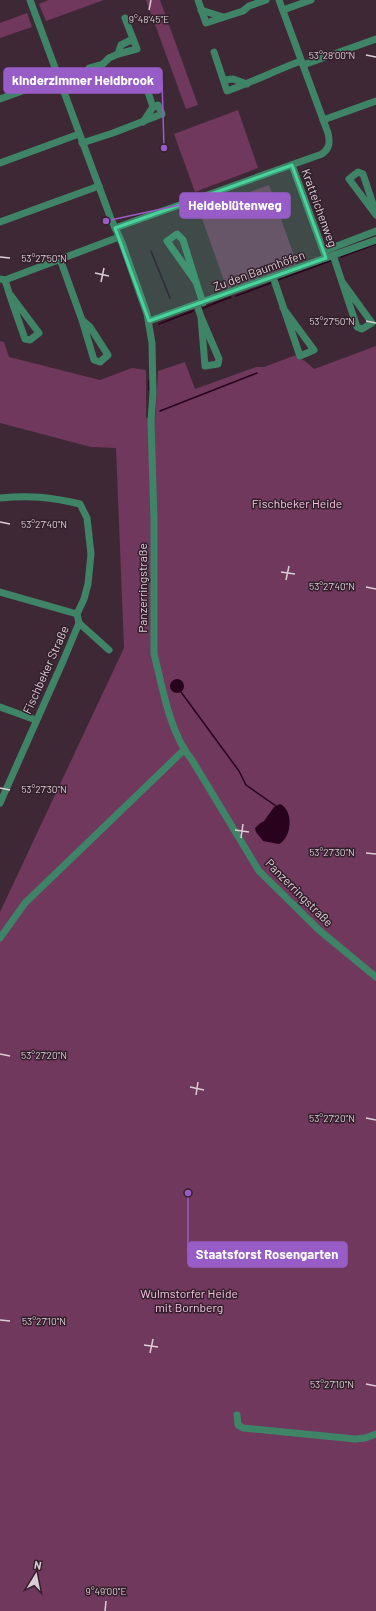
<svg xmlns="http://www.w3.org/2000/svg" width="376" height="1611" font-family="Barlow,sans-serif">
	<rect width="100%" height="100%" fill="#3e2835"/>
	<g fill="#70385c">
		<polygon points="49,0 104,0 46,21 39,4"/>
		<polygon points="146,0 160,0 198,105 186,109"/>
		<polygon points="27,13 32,27 0,38 0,23"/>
		<polygon points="238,110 258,168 195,192 174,134"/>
		<polygon points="269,185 297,264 227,289 199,210"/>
		<polygon points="0,341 4,342 9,357 100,380 132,368 146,370 146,418 155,419 158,371 185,362 195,389 256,367 264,367 296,355 298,358 305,361 314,369 376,346 376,1611 0,1611 0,912 124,648 116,448 91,447 0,423"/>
	</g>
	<g fill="#29021d">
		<circle cx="177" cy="686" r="7"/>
		<path d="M 280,804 C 294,810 292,838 279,844 L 263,841 L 256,832 L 255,828 L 259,824 L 264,821 L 274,807 Z"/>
	</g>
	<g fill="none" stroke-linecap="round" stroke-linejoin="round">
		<g stroke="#29021d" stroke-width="1.5">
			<polyline points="151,251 170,298"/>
			<polyline points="341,257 376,244"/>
			<polyline points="278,280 330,261"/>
			<polyline points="236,296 271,283"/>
			<polyline points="203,308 231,297"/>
			<polyline points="159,324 193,311"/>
			<polyline points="149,390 149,380"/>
			<polyline points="160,411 257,373"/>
			<polyline points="181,692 239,771 246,785 276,806"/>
		</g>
		<g stroke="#3f8466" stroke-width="7">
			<path d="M 30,0 L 111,219 L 122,243 L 147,314 L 152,343 L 153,393 L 151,421 L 154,520 L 154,654 C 163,688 169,732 192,760 L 259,871 L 319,930 L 376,977"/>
			<polyline points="198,0 206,23 243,11 249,6 266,0"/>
			<polyline points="201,10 223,17"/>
			<polyline points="283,10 311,0"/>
			<path d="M 214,52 L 227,91 C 253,82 276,70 301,61"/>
			<polyline points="118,54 121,45 133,39"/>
			<polyline points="303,65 376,39"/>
			<polyline points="143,77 153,107"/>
			<polyline points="224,80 233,79 247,84"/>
			<polyline points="59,81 86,72 89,68 103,64 109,58 118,54 137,49 125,18"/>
			<polyline points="0,99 58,78"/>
			<polyline points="323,120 376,101"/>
			<polyline points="82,143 113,133 162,114 158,105 153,107 143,122"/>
			<polyline points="0,163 79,134"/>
			<polyline points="292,165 326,258"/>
			<polyline points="376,213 363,174 358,172 349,179 376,215"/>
			<polyline points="0,222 99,186"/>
			<path d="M 115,228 L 322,154 C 330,148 330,142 328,133 L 279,0"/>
			<polyline points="324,251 376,231"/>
			<polyline points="333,255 357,327 362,329 372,323 343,283"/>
			<polyline points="60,259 82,320 94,360 100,362 108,355 90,327 82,320"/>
			<polyline points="273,277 300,356 314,350 283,308"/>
			<polyline points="0,279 5,280 119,237"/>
			<path d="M 5,280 C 11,300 18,319 25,339 L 30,340 L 39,333 L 9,293"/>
			<polyline points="196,282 183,240 177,234 167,241 196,282 203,303"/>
			<polyline points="197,305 201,317 205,366 218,364 219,359 201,317"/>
			<polyline points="149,321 376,240"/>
			<path d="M 0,498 C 30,495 50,497 80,504 L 87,518 L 91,554 L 88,584 L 84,599 L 77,614 L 79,623 L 64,659 L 0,803"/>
			<polyline points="0,592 77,614"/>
			<polyline points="79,623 109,650"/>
			<polyline points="0,707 36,720"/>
			<polyline points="0,938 25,903 184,750"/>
			<polyline points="237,1415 238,1425 243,1428 355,1439 365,1438 376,1434"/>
		</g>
	</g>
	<path fill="#47d49d" fill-opacity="0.2" stroke="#47d49d" stroke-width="3" stroke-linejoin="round" d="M 292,165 L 326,258 L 149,321 L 115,228 Z"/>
	<path fill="none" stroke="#dbcdd5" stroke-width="1.5" d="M 149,10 L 151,0M 366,55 L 376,57M 0,257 L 10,258M 95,273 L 109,276M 101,282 L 104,268M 366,321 L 376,323M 0,522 L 10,524M 281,572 L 295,574M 286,580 L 289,566M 366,587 L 376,589M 0,788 L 10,790M 235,830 L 249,832M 241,838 L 243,824M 366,853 L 376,854M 0,1054 L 10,1056M 190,1087 L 204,1090M 196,1095 L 198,1082M 366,1118 L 376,1120M 0,1320 L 10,1321M 144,1345 L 158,1347M 150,1353 L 153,1339M 366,1384 L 376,1386M 105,1611 L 106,1601"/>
	<g text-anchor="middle" stroke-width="3" stroke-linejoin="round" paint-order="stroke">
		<g font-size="12" fill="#dbcdd5" stroke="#331f2b">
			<text transform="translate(319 208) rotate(70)" y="4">Kratteichenweg</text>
			<text transform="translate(259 271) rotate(-20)" y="4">Zu den Baumhöfen</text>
			<text transform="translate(143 588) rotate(-90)" y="4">Panzerringstraße</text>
			<text transform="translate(46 670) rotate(-66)" y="4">Fischbeker Straße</text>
			<text transform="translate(299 893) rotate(45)" y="4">Panzerringstraße</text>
		</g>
		<g font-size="12" fill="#f2c4df" stroke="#331f2b">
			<text x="297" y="508">Fischbeker Heide</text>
			<text x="189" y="1298">Wulmstorfer Heide<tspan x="189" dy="14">mit Bornberg</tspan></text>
		</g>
	</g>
	<g font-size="10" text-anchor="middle" fill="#dbcdd5" stroke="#331f2b" stroke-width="3" stroke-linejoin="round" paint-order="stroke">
		<text x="149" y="23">9°48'45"E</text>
		<text x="332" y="59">53°28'00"N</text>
		<text x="44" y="262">53°27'50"N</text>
		<text x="332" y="325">53°27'50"N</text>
		<text x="44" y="528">53°27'40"N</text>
		<text x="332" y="590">53°27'40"N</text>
		<text x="44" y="793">53°27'30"N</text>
		<text x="332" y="856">53°27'30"N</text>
		<text x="44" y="1059">53°27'20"N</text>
		<text x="332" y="1122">53°27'20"N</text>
		<text x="44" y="1325">53°27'10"N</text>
		<text x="332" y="1388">53°27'10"N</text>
		<text x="106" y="1595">9°49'00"E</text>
	</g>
	<path fill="none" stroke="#985cc6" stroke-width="1.5" d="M164 148L162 81M106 221L180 205M188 1193L188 1254"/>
	<g fill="#985cc6" stroke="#331f2b" stroke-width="1.5">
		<circle cx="164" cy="148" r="4"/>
		<circle cx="106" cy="221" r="4"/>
		<circle cx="188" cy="1193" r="4"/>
	</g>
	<g fill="#985cc6" stroke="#985cc6" stroke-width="1.5">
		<rect x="4" y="68" width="158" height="25" rx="4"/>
		<rect x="180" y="193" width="110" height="25" rx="4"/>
		<rect x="188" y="1242" width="159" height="25" rx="4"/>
	</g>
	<g font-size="13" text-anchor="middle" font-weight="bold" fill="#fff">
		<text x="83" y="85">kinderzimmer Heidbrook</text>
		<text x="235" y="210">Heideblütenweg</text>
		<text x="267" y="1259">Staatsforst Rosengarten</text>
	</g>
	<g transform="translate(36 1575) rotate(10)" stroke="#331f2b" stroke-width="3" paint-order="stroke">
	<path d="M0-3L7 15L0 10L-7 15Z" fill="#dbcdd5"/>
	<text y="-6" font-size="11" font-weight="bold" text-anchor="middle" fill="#dbcdd5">N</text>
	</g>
</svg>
